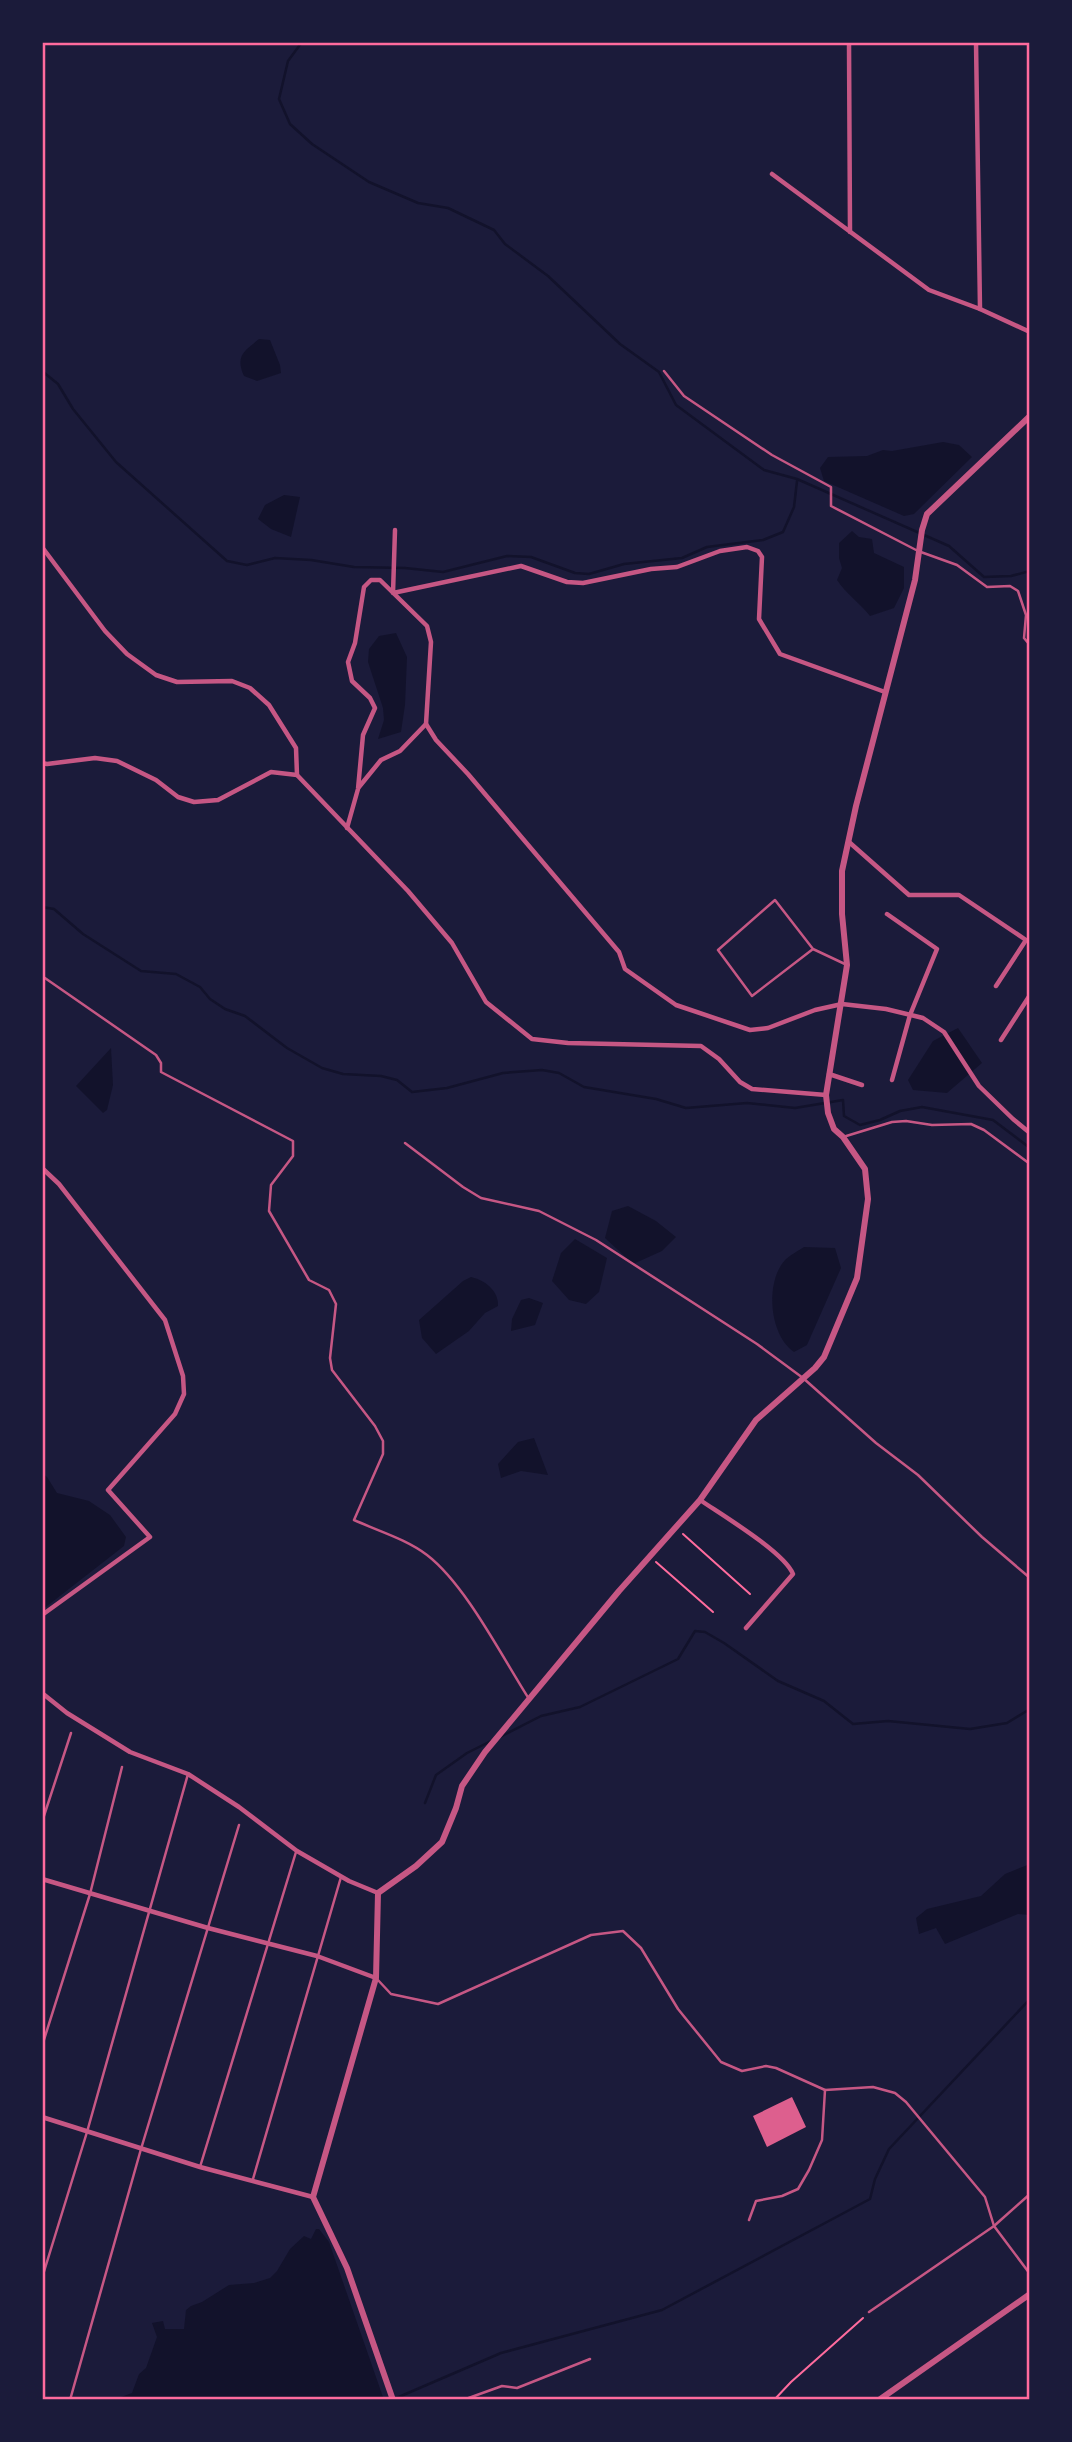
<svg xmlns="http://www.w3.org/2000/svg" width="1072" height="2442" font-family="Lato,sans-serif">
	<rect width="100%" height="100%" fill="#1b1b3a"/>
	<g fill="#12122b">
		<path d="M 259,339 L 270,340 L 280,365 L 281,373 L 257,381 L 244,376 C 235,356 244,351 259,339 Z"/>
		<polygon points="943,442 959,445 972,457 914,514 904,516 824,481 820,468 828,457 867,456 883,450 892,451"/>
		<polygon points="284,495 300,497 291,537 271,529 258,519 265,505"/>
		<path d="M 852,531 L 859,537 L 872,539 L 874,553 L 904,567 L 904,588 L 894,608 L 870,616 C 859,602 846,594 837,580 L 842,568 L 839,558 L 839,543 Z"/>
		<polygon points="396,633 407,657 405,705 401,732 378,739 384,720 383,708 368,662 369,649 379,636"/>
		<polygon points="958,1028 982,1063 947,1093 913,1090 908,1080 933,1041"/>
		<polygon points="111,1048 113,1085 107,1110 103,1113 76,1086"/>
		<polygon points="628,1206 656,1221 676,1237 662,1251 633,1264 605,1238 612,1211"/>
		<polygon points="575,1239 607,1258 599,1292 586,1304 569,1300 552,1281 561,1253"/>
		<path d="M 804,1247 L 835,1248 L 841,1268 L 807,1345 L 794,1352 C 769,1335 765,1282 785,1260 C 790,1255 798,1251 804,1247 Z"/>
		<path d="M 471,1277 C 485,1280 499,1291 498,1306 L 485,1313 L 469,1331 L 436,1354 L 422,1338 L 419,1320 L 463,1281 Z"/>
		<polygon points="529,1298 543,1303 535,1325 511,1331 512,1319 521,1300"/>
		<polygon points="534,1438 548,1475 521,1471 501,1478 498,1464 518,1442"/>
		<polygon points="42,1473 47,1477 57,1493 89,1501 110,1515 126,1537 124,1546 42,1610"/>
		<polygon points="1030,1864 1030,1915 1018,1914 945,1944 936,1928 919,1934 916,1918 927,1909 981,1896 1005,1874"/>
		<polygon points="316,2229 319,2229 329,2242 384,2400 113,2400 132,2393 139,2374 146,2368 157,2337 152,2323 163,2321 165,2329 184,2329 186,2310 191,2306 202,2302 229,2285 254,2283 270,2278 277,2271 290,2249 304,2236 311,2239"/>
	</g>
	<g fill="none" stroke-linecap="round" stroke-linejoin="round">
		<g stroke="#12122b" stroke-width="2.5">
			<polyline points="302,42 288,61 279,99 290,124 312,144 369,182 418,203 448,208 494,230 505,244 548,276 620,344 659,372 676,405 764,470 797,479 949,546 984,577 1011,576 1030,571"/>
			<polyline points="42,371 58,384 73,409 116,462 227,561 247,565 275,558 311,560 354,567 405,568 443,572 507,556 531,557 575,573 589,574 624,564 682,558 707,547 763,540 783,532 794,507 797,481"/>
			<polyline points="42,907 54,909 83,934 141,971 176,974 200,987 210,999 225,1009 245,1016 287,1048 322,1068 343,1074 381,1076 397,1080 412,1092 447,1088 503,1073 542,1070 559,1073 584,1087 656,1099 686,1108 747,1103 795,1108 843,1100 844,1116 860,1125 880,1120 900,1111 922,1107 993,1120 1030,1148"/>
			<polyline points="500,1737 541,1716 580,1707 678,1659 695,1631 705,1632 724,1643 778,1681 824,1701 853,1724 888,1721 970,1729 1007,1723 1030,1709"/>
			<polyline points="425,1803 436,1775 467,1753 491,1741"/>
			<polyline points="394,2399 501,2353 662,2310 870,2199 875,2179 889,2149 1030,1999"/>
		</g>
	</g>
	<polygon fill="#dd5f8e" points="792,2097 806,2127 767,2147 753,2116"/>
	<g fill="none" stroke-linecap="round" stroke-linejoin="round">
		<g stroke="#ff6b9d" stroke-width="2">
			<polyline points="683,1534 750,1594"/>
			<polyline points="656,1562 713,1612"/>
			<polyline points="774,2400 791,2382 863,2318"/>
		</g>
		<g stroke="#c65784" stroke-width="2.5">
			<polyline points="664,371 684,396 772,455 831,487 831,506 918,551 957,565 987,587 1010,586 1018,591 1026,615 1024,638 1029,644 1030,648"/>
			<polyline points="813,949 752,996 718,950 775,900 813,949 847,965"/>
			<path d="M 42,976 L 156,1055 L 161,1063 L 161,1072 L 293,1141 L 293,1156 L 271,1185 L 269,1211 L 309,1280 L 329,1290 L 336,1304 L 330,1358 L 332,1370 L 375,1426 L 383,1441 L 383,1454 L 354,1520 C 378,1531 406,1539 427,1555 C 466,1585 502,1657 529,1699"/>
			<polyline points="843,1137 892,1122 906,1121 932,1125 971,1124 984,1130 1030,1164"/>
			<polyline points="405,1143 463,1187 481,1198 539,1211 596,1240 757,1344 803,1378 876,1443 918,1475 982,1537 1030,1578"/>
			<polyline points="42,1822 71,1733"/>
			<polyline points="377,1979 391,1994 438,2004 591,1935 623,1931 641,1948 678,2009 721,2062 742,2071 766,2066 776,2068 825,2090 873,2087 895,2093 906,2102 985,2197 994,2226 1030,2274"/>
			<polyline points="42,2046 90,1894 122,1767"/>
			<polyline points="200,2167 296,1852"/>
			<polyline points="253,2179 341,1877"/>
			<polyline points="749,2220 756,2201 782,2196 798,2189 809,2170 822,2140 825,2090"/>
			<polyline points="42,2278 87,2132 188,1774"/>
			<polyline points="869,2312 994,2226 1030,2194"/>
			<polyline points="70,2400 141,2149 239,1825"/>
			<polyline points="463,2400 502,2386 517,2388 590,2359"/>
		</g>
		<g stroke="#c65784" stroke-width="4.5">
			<polyline points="849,42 850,232"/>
			<polyline points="976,42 980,309"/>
			<polyline points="772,174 929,290 980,309 1030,332"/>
			<polyline points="395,530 393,593 521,566 567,582 583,583 651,569 677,567 720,551 747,547 758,551 762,557 759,619 780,654 885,692"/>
			<polyline points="42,547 105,631 127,654 156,675 177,682 232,681 250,688 269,705 296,748 297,775 408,891 452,943 486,1002 532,1039 568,1043 701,1046 719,1059 740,1082 752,1089 826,1095"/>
			<polyline points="42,763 47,764 95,758 117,761 156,780 178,797 194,802 218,800 271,772 297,775"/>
			<polyline points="359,787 381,760 400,751 426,724"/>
			<polyline points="347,828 358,789 363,735 375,708 370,698 352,681 348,662 355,643 364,587 371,580 380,580 427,626 431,642 426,724 436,740 468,774 619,952 625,969 676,1005 750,1030 768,1028 815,1010 842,1004 886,1009 923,1018 944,1032 979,1086 1013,1119 1030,1133"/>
			<polyline points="849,842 909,895 959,895 1026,940 996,986"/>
			<polyline points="887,914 937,949 910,1015 892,1080"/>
			<polyline points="1001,1040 1030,995"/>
			<polyline points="829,1074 862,1085"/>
			<polyline points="42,1168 59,1184 165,1320 183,1376 184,1394 175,1414 108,1490 150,1537 42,1615"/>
			<path d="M 700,1500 C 722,1515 784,1552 793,1574 L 746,1628"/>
			<polyline points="42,1693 67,1713 130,1752 188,1774 239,1807 297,1851 349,1881 378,1893"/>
			<polyline points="42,1879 208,1928 317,1956 376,1978"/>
			<polyline points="42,2117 200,2167 313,2197"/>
		</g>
		<g stroke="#c65784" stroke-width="6">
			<polyline points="393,2400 347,2268 313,2197 376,1978 378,1893 416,1866 442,1842 456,1808 462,1786 485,1752 619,1591 700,1500 756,1420 815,1368 824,1357 857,1278 868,1199 865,1169 843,1137 834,1129 828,1113 826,1095 847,965 842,914 842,871 856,806 915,580 922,530 927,514 1030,416"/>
			<polyline points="879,2400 1030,2294"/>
		</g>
	</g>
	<rect width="1072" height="2442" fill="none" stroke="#1b1b3a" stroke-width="88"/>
	<rect x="44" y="44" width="984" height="2354" fill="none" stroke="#ff6b9d" stroke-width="2.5"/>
</svg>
